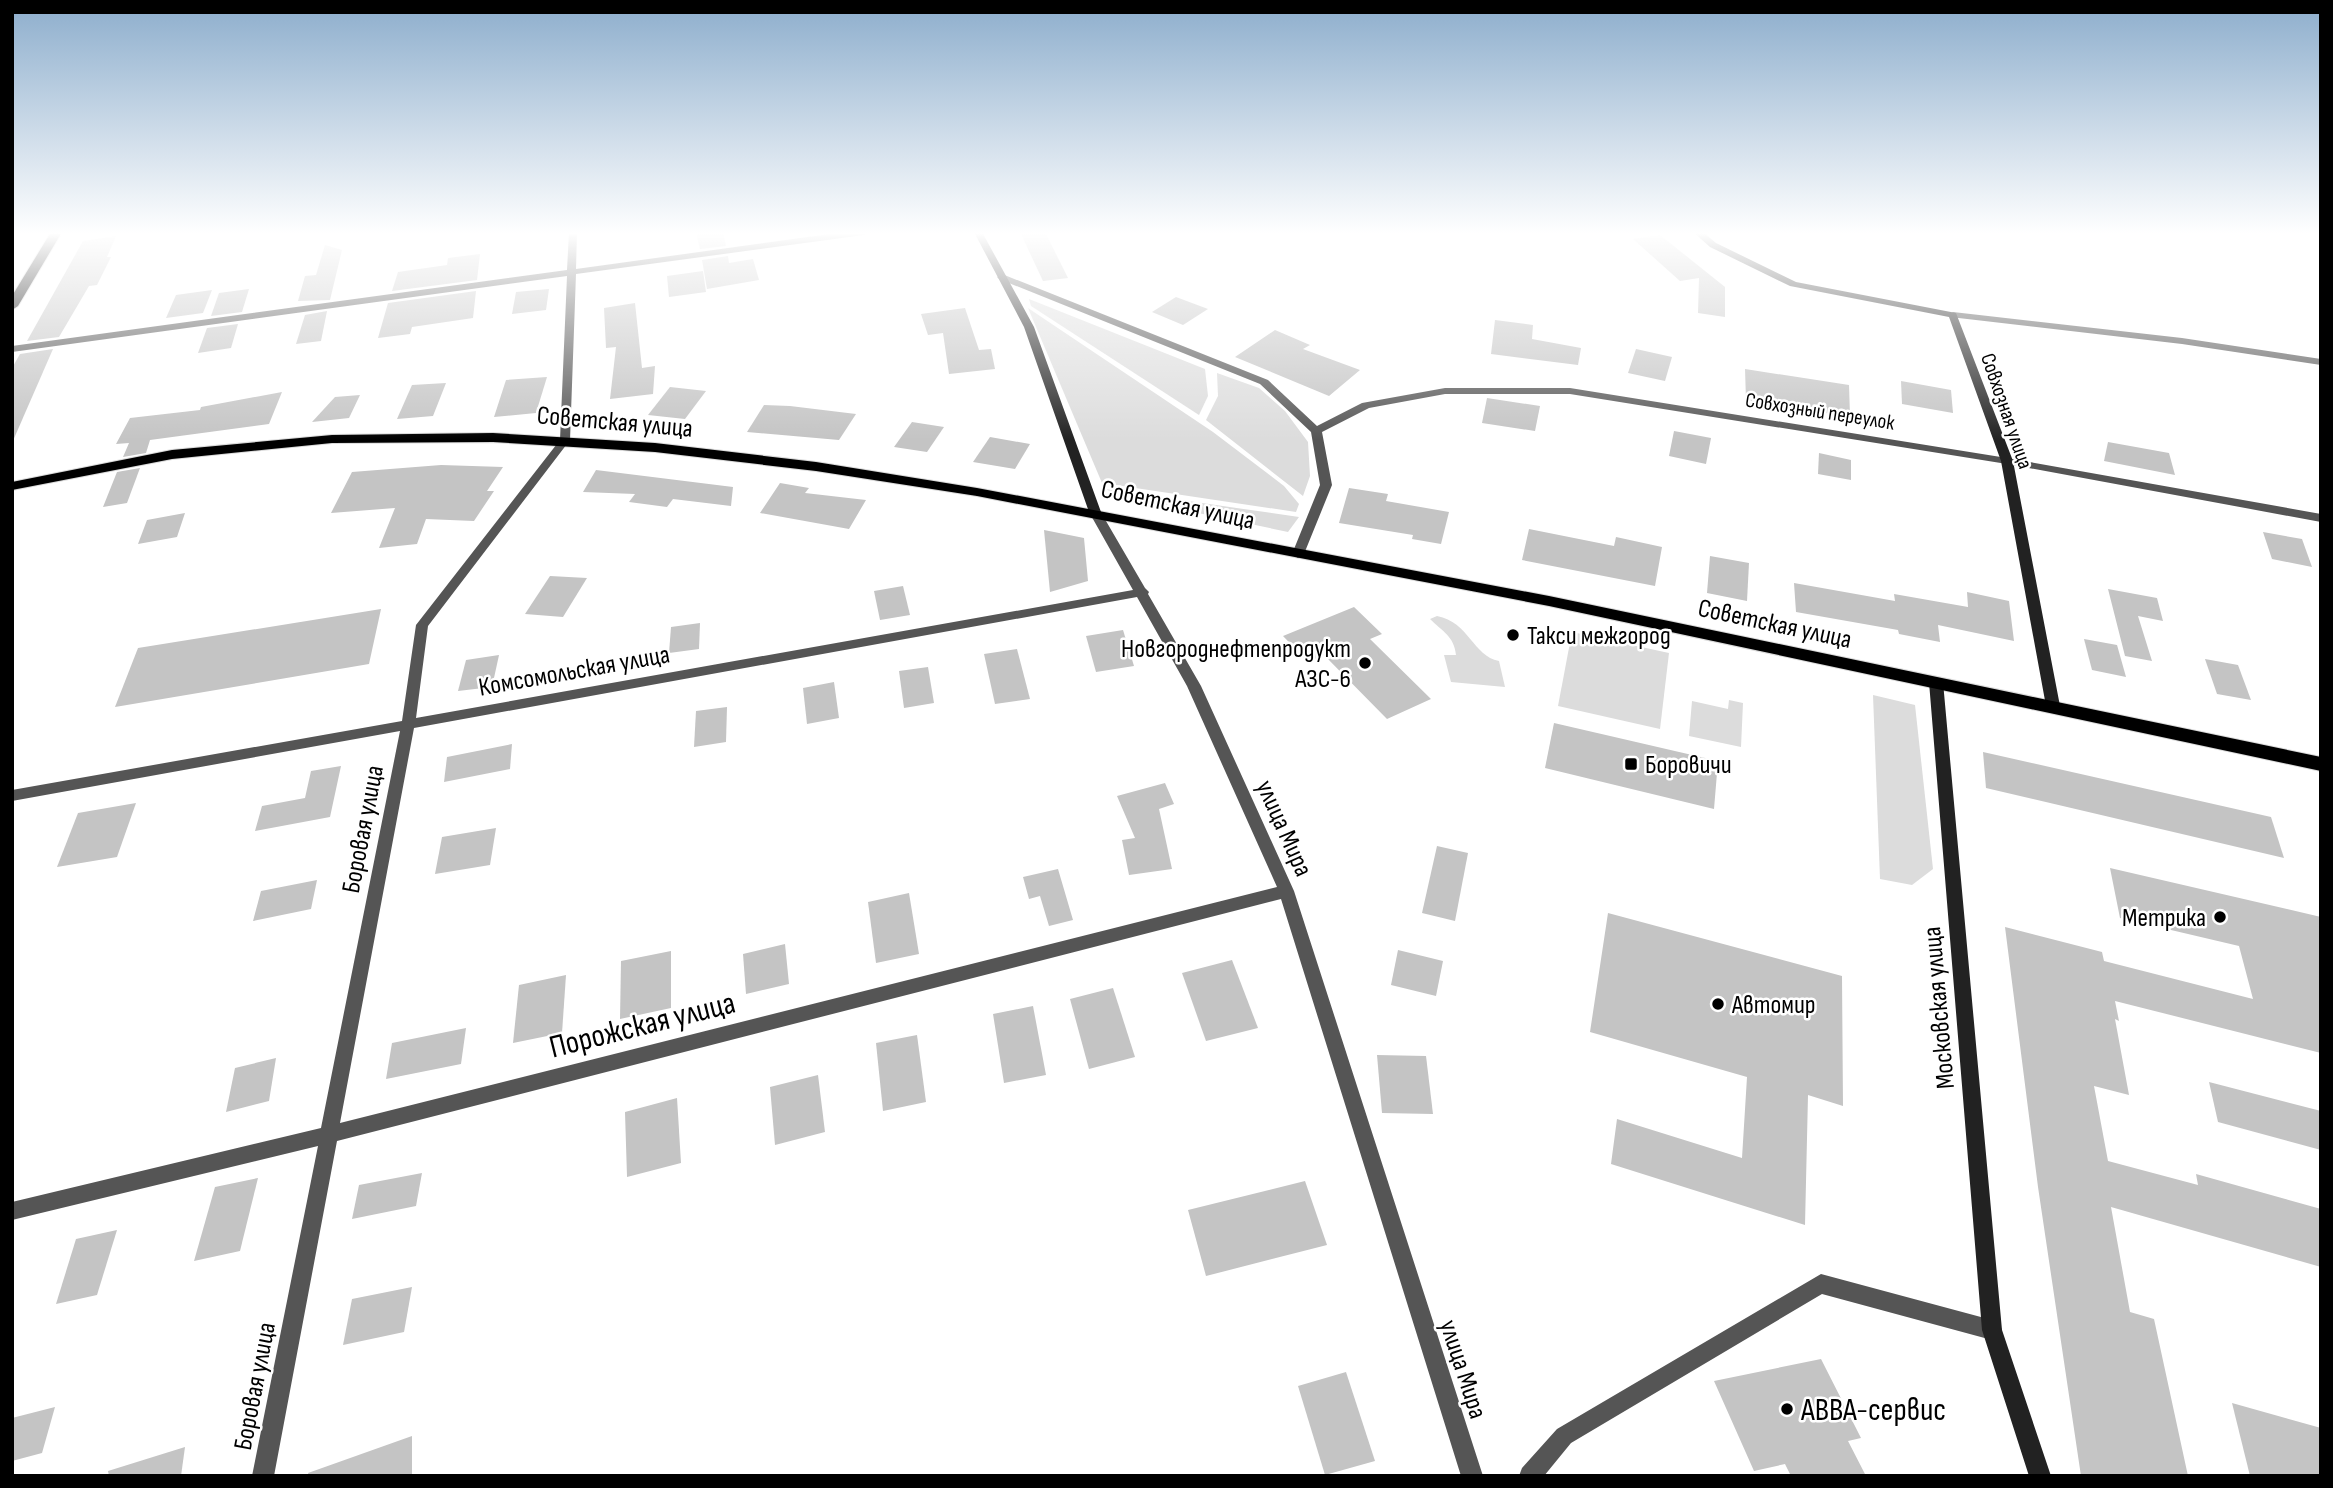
<svg xmlns="http://www.w3.org/2000/svg" width="2333" height="1488" font-family="'Sofia Sans Condensed',sans-serif">
	<rect width="100%" height="100%" fill="#fff"/>
	<g fill="#dcdcdc">
		<polygon points="1029,299 1205,369 1208,396 1199,415 1031,306"/>
		<polygon points="1028,308 1213,432 1284,486 1299,504 1296,512 1102,483"/>
		<polygon points="1217,373 1259,388 1285,411 1308,442 1310,476 1303,496 1206,420 1218,396"/>
		<polygon points="1105,489 1299,517 1288,532 1127,498"/>
		<path d="M 1437,616 C 1469,622 1473,656 1499,661 L 1505,687 L 1451,682 L 1444,655 L 1456,655 C 1454,636 1443,632 1430,619 Z"/>
		<polygon points="1572,632 1669,653 1660,729 1558,706"/>
		<polygon points="1873,695 1915,705 1933,869 1912,885 1880,879"/>
		<polygon points="1729,700 1743,703 1741,747 1689,736 1692,701 1728,709"/>
	</g>
	<g fill="#c4c4c4">
		<polygon points="696,232 723,232 726,246 700,249"/>
		<polygon points="1020,232 1045,232 1068,278 1043,281"/>
		<polygon points="1660,235 1725,287 1725,317 1698,313 1699,278 1680,281 1633,239"/>
		<polygon points="116,236 107,257 111,257 97,285 89,286 59,337 27,341 83,241"/>
		<polygon points="325,245 342,250 330,300 298,301 305,276 316,275"/>
		<polygon points="480,254 477,280 392,291 398,272 447,265 448,258"/>
		<polygon points="728,256 729,263 753,259 759,280 707,289 702,260"/>
		<polygon points="703,271 706,292 669,297 667,276"/>
		<polygon points="249,289 242,312 211,316 219,293"/>
		<polygon points="549,289 546,310 512,314 516,292"/>
		<polygon points="212,290 203,313 166,318 176,295"/>
		<polygon points="476,291 473,318 412,327 410,334 378,338 388,303"/>
		<polygon points="1176,297 1208,309 1183,325 1152,312"/>
		<polygon points="635,303 642,368 655,366 653,394 610,399 616,347 606,348 604,308"/>
		<polygon points="965,308 979,350 991,349 995,369 949,374 943,333 928,335 921,314"/>
		<polygon points="327,311 321,341 296,344 305,315"/>
		<polygon points="1495,320 1533,325 1532,339 1581,348 1578,365 1491,354"/>
		<polygon points="238,324 231,348 198,353 207,328"/>
		<polygon points="1275,330 1310,345 1303,349 1360,370 1329,396 1235,357"/>
		<polygon points="53,349 12,443 12,368 20,354"/>
		<polygon points="1636,349 1672,357 1665,381 1628,373"/>
		<polygon points="1745,369 1849,385 1850,417 1746,400"/>
		<polygon points="547,377 536,413 494,417 506,380"/>
		<polygon points="1901,381 1951,390 1953,413 1902,404"/>
		<polygon points="446,383 433,416 397,419 412,385"/>
		<polygon points="670,387 706,391 685,419 648,415"/>
		<polygon points="282,392 269,424 150,440 146,453 123,457 129,443 116,444 130,418 200,410 201,407"/>
		<polygon points="360,395 349,418 312,422 335,397"/>
		<polygon points="1487,398 1540,406 1535,431 1482,423"/>
		<polygon points="764,405 790,406 856,414 839,440 747,432"/>
		<polygon points="912,422 944,427 927,452 894,447"/>
		<polygon points="1674,431 1711,438 1706,464 1669,456"/>
		<polygon points="990,437 1030,444 1015,469 973,462"/>
		<polygon points="2108,442 2169,453 2175,475 2104,461"/>
		<polygon points="1819,453 1851,460 1851,480 1818,474"/>
		<polygon points="441,465 503,467 487,491 494,491 474,521 426,519 417,544 379,548 395,508 331,513 352,472"/>
		<polygon points="140,468 127,503 103,507 117,472"/>
		<polygon points="596,470 733,487 731,506 673,499 667,507 629,502 635,494 583,492"/>
		<polygon points="780,483 809,488 805,493 866,500 849,529 760,513"/>
		<polygon points="1349,488 1388,494 1386,501 1449,512 1441,544 1412,539 1413,535 1339,523"/>
		<polygon points="185,513 177,537 138,544 147,520"/>
		<polygon points="1529,529 1614,546 1616,537 1662,547 1655,586 1522,560"/>
		<polygon points="1044,530 1084,538 1088,581 1050,592"/>
		<polygon points="2263,532 2302,539 2312,567 2272,559"/>
		<polygon points="1710,556 1749,563 1747,601 1707,593"/>
		<polygon points="550,576 587,578 563,617 525,614"/>
		<polygon points="1794,583 1895,601 1894,594 1968,607 1967,592 2009,601 2014,641 1938,625 1940,642 1899,634 1898,630 1796,612"/>
		<polygon points="903,586 910,615 880,620 874,591"/>
		<polygon points="2108,589 2157,598 2163,621 2138,616 2152,661 2125,656"/>
		<polygon points="1354,607 1382,634 1370,639 1431,699 1387,719 1324,655 1308,662 1283,636"/>
		<polygon points="381,609 369,664 115,707 138,648"/>
		<polygon points="700,623 699,649 669,653 671,627"/>
		<polygon points="1123,630 1134,666 1096,672 1086,636"/>
		<polygon points="2084,639 2117,645 2126,677 2092,670"/>
		<polygon points="1017,649 1030,699 995,704 984,654"/>
		<polygon points="499,655 492,687 458,691 466,660"/>
		<polygon points="2205,659 2238,665 2251,700 2217,694"/>
		<polygon points="928,667 934,703 904,708 899,671"/>
		<polygon points="834,682 839,718 807,724 803,688"/>
		<polygon points="727,707 726,742 694,747 696,711"/>
		<polygon points="1554,723 1718,761 1714,809 1545,768"/>
		<polygon points="512,744 510,769 444,782 447,757"/>
		<polygon points="1983,752 2271,817 2284,858 1986,788"/>
		<polygon points="341,766 330,817 255,831 262,806 305,798 311,771"/>
		<polygon points="1165,783 1174,804 1159,809 1172,869 1129,875 1122,840 1135,838 1117,796"/>
		<polygon points="136,803 117,857 57,867 78,813"/>
		<polygon points="496,828 490,865 435,874 442,837"/>
		<polygon points="1437,846 1468,853 1455,921 1422,913"/>
		<polygon points="2110,868 2321,917 2321,1053 2115,1001 2119,1021 2115,1019 2129,1095 2094,1086 2108,1161 2198,1185 2196,1174 2321,1209 2321,1267 2111,1207 2130,1312 2154,1319 2188,1476 2081,1476 2038,1187 2005,927 2102,952 2104,961 2253,999 2239,946 2120,918"/>
		<polygon points="1058,869 1073,920 1049,926 1040,896 1029,899 1023,877"/>
		<polygon points="317,880 311,909 253,921 261,891"/>
		<polygon points="909,893 919,954 876,963 868,902"/>
		<polygon points="1608,913 1842,976 1843,1106 1808,1095 1805,1225 1611,1164 1617,1119 1742,1158 1747,1077 1590,1032"/>
		<polygon points="785,944 789,984 746,994 743,954"/>
		<polygon points="1398,950 1443,961 1436,996 1391,985"/>
		<polygon points="671,951 671,1008 620,1019 621,961"/>
		<polygon points="1232,960 1258,1028 1206,1041 1182,973"/>
		<polygon points="566,975 562,1033 513,1043 519,985"/>
		<polygon points="1113,988 1135,1057 1089,1069 1070,999"/>
		<polygon points="1033,1006 1046,1075 1004,1083 993,1014"/>
		<polygon points="466,1028 461,1064 386,1079 392,1043"/>
		<polygon points="917,1035 926,1102 883,1111 876,1043"/>
		<polygon points="1377,1055 1426,1056 1433,1114 1382,1113"/>
		<polygon points="276,1058 269,1101 226,1112 235,1068"/>
		<polygon points="818,1075 825,1132 775,1145 770,1087"/>
		<polygon points="2209,1082 2321,1111 2321,1150 2218,1122"/>
		<polygon points="677,1098 681,1163 627,1177 625,1112"/>
		<polygon points="422,1173 416,1206 352,1219 359,1185"/>
		<polygon points="258,1178 240,1251 194,1261 215,1187"/>
		<polygon points="1305,1181 1327,1245 1206,1276 1188,1210"/>
		<polygon points="117,1230 97,1295 56,1304 76,1239"/>
		<polygon points="412,1287 404,1332 343,1345 352,1299"/>
		<polygon points="1821,1359 1861,1438 1848,1441 1866,1476 1791,1476 1785,1464 1754,1471 1714,1381"/>
		<polygon points="1346,1372 1375,1461 1325,1475 1298,1386"/>
		<polygon points="2232,1403 2321,1428 2321,1476 2250,1476"/>
		<polygon points="55,1407 42,1453 12,1461 12,1418"/>
		<polygon points="412,1436 412,1476 309,1476 308,1473"/>
		<polygon points="185,1447 181,1476 109,1476 108,1471"/>
	</g>
	<g fill="none" stroke-linecap="round" stroke-linejoin="round">
		<g stroke="#dbdbdb" stroke-width="2">
			<g id="primary">
				<polygon points="51,232 62,232 18,306 12,310 12,296"/>
				<polygon points="493,433 655,443 816,462 977,488 1549,596 2321,757 2321,771 1549,606 977,496 816,471 655,452 493,442 332,443 172,459 12,490 12,482 172,450 332,435"/>
			</g>
		</g>
		<g fill="#555" fill-rule="evenodd">
			<path d="M 569,232 L 577,232 L 576,269 L 844,232 L 868,232 L 864,235 L 576,274 L 570,440 L 428,626 L 416,718 L 1133,590 L 1089,512 L 1091,509 L 1099,509 L 1145,588 L 1149,592 L 1148,594 L 1201,686 L 1294,891 L 1483,1476 L 1461,1476 L 1281,899 L 337,1141 L 274,1476 L 252,1476 L 318,1146 L 12,1220 L 12,1202 L 321,1128 L 400,731 L 12,801 L 12,790 L 402,721 L 416,625 L 560,440 L 567,276 L 12,352 L 12,346 L 567,270 ZM 1137,597 L 1187,686 L 1277,887 L 340,1123 L 414,728 Z"/>
			<polygon points="1002,274 1268,380 1317,426 1362,403 1445,388 1570,388 2007,458 2321,514 2321,522 2007,464 1570,394 1445,394 1369,408 1322,432 1332,485 1304,554 1298,558 1292,554 1320,485 1311,432 1260,384 999,279 997,277"/>
			<polygon points="1953,312 2182,338 2321,359 2321,365 2182,344 1950,317 1948,315"/>
			<polygon points="1821,1274 1992,1320 1999,1323 2002,1330 1999,1337 1992,1340 1822,1294 1571,1443 1544,1476 1519,1476 1522,1468 1557,1429"/>
		</g>
		<g fill="#222" fill-rule="evenodd">
			<polygon points="974,232 982,232 1034,327 1101,512 1099,515 1091,515 1089,512 1024,327"/>
			<polygon points="1693,232 1703,232 1716,243 1796,282 1956,313 2013,461 2060,706 2058,709 2053,711 2046,706 2001,461 1949,317 1790,286 1710,247"/>
			<polygon points="1936,677 1943,682 2002,1330 2051,1476 2029,1476 1982,1330 1929,682"/>
		</g>
		<use href="#primary" fill="#000" fill-rule="evenodd"/>
	</g>
	<linearGradient id="sky" x2="0" y2="1"><stop stop-color="#8cadcc"/><stop offset="0.53" stop-color="#fff"/><stop offset="1" stop-color="#fff" stop-opacity="0"/></linearGradient>
	<rect width="2333" height="440" fill="url(#sky)"/>
	<g fill="#000" stroke="#fff" stroke-width="2.5">
		<circle cx="1513" cy="635" r="7"/>
		<circle cx="1365" cy="663" r="7"/>
		<rect x="1624" y="757" width="14" height="14" rx="3.5"/>
		<circle cx="2220" cy="917" r="7"/>
		<circle cx="1718" cy="1004" r="7"/>
		<circle cx="1787" cy="1409" r="7"/>
	</g>
	<g text-anchor="middle" stroke-width="5" stroke-linejoin="round" paint-order="stroke">
		<g font-size="21" fill="#000" stroke="#fff">
			<text transform="translate(1820 411) rotate(9)" y="7">Совхозный переулок</text>
			<text transform="translate(2007 411) rotate(71)" y="7">Совхозная улица</text>
		</g>
		<g font-size="26" fill="#000" stroke="#fff">
			<text transform="translate(615 421) rotate(5)" y="9">Советская улица</text>
			<text transform="translate(1178 504) rotate(12)" y="9">Советская улица</text>
			<text transform="translate(1775 623) rotate(12)" y="9">Советская улица</text>
			<text transform="translate(574 670) rotate(-10)" y="9">Комсомольская улица</text>
			<text transform="translate(1285 828) rotate(66)" y="9">улица Мира</text>
			<text transform="translate(362 829) rotate(-79)" y="9">Боровая улица</text>
			<text transform="translate(1938 1008) rotate(-95)" y="9">Московская улица</text>
			<text transform="translate(1464 1369) rotate(72)" y="9">улица Мира</text>
			<text transform="translate(254 1386) rotate(-79)" y="9">Боровая улица</text>
		</g>
		<g font-size="26" fill="#000" stroke="#fff" text-anchor="start">
			<text x="1527" y="644">Такси межгород</text>
			<text x="1351" y="657" text-anchor="end">Новгороднефтепродукт<tspan x="1351" dy="30">АЗС-6</tspan></text>
			<text x="1645" y="773">Боровичи</text>
			<text x="2206" y="926" text-anchor="end">Метрика</text>
			<text x="1732" y="1013">Автомир</text>
		</g>
		<g font-size="32" fill="#000" stroke="#fff">
			<text transform="translate(642 1024) rotate(-14)" y="11">Порожская улица</text>
		</g>
		<g font-size="32" fill="#000" stroke="#fff" text-anchor="start">
			<text x="1801" y="1420">АВВА-сервис</text>
		</g>
	</g>
	<rect width="2333" height="1488" fill="none" stroke="#000000" stroke-width="28"/>
</svg>
